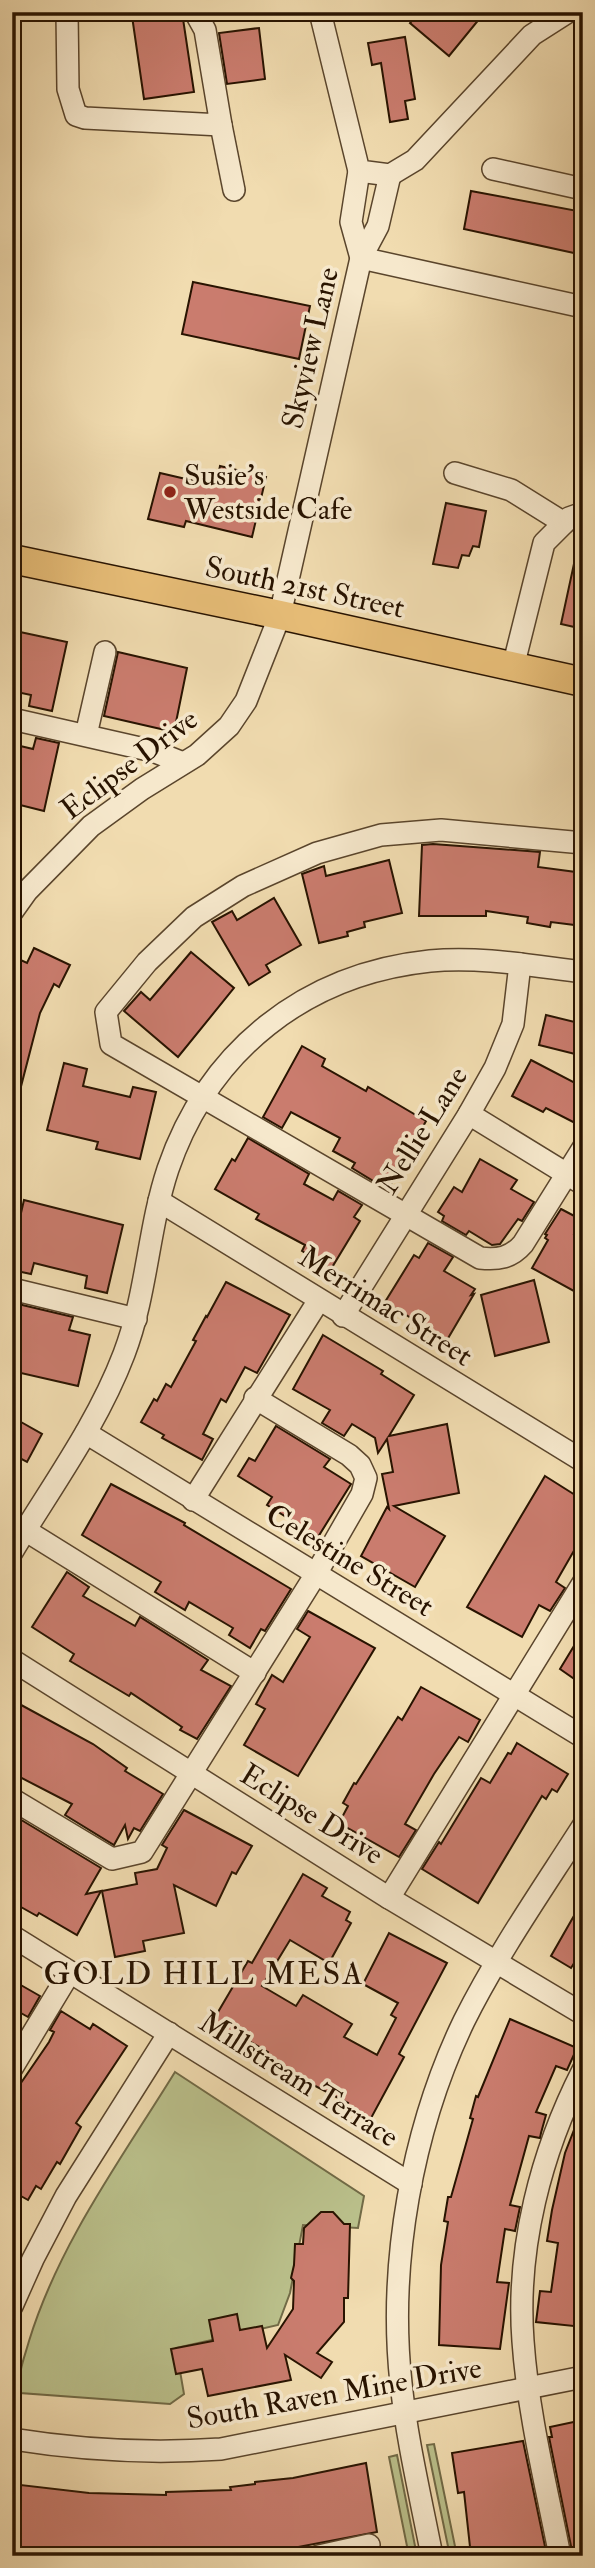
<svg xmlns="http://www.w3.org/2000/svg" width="595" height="2568" font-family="'IM FELL Double Pica',serif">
	<rect width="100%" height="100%" fill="#f1dcb0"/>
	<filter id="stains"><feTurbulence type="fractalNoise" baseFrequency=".00286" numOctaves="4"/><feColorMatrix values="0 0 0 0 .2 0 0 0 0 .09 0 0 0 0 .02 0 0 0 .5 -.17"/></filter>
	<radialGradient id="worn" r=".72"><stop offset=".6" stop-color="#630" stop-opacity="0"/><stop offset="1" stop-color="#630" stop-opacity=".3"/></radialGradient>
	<g fill="#bac08b" stroke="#716a46" stroke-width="2">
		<path d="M 175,2072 L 364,2196 L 358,2228 L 303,2225 L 290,2293 L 278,2325 L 176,2348 L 184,2394 L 170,2404 L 20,2393 C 17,2374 24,2359 29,2341 C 59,2243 122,2158 175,2072 Z"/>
		<polygon points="434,2444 457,2556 450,2556 427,2445"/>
		<polygon points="397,2455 417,2556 409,2556 389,2457"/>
	</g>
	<g fill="#ca7c6e" stroke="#281300" stroke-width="2">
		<polygon points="156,12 182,12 194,92 144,99 132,16"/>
		<polygon points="419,12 485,12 449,56 410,23"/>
		<polygon points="259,28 265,79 227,84 219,33"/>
		<polygon points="405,37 415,99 405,101 408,119 390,122 381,63 372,65 368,43"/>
		<polygon points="471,191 583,212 583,255 464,229"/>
		<polygon points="193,282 310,306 299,359 182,334"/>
		<polygon points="220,466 266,477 252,537 186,521 184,527 148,519 160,473 216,486"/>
		<polygon points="446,503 486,511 479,547 473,546 469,556 462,555 458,568 433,564"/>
		<polygon points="575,559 583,560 583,629 561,624"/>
		<polygon points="20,632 67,642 52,711 29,706 31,695 12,691 12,638 18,639"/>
		<polygon points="118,652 187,668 174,732 104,716"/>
		<polygon points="36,738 59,743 44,811 12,803 12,744 33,749"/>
		<polygon points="433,844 540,852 538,867 583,873 583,926 551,922 550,927 527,923 528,917 486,911 486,916 419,916 422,845"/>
		<polygon points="389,860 402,913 364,922 365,927 347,932 348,936 319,943 302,874 324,866 326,876"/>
		<polygon points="274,898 301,945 266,965 270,972 249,985 212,922 232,911 237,920"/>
		<polygon points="34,948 70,965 59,987 54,984 40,1013 18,1098 12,1097 12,956 27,963"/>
		<polygon points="191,952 234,988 178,1057 124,1011 141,992 150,1000"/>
		<polygon points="546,1015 583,1024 583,1056 539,1045"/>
		<polygon points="302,1046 325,1059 322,1066 366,1091 368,1087 426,1121 391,1184 378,1177 375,1182 352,1168 355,1163 333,1151 340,1138 291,1112 282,1128 263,1117"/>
		<polygon points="531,1060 583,1087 583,1127 546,1108 543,1112 512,1096"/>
		<polygon points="64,1063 87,1069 83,1086 130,1097 133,1087 156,1092 140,1159 96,1149 98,1142 47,1130"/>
		<polygon points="248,1138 309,1174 304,1184 333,1200 338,1191 362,1205 354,1217 360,1221 331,1269 302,1251 305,1245 256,1219 259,1214 215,1189 232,1159 235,1161"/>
		<polygon points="480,1159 517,1180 511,1189 534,1202 522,1221 518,1219 500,1244 492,1245 469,1231 466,1235 442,1221 444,1216 438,1212 454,1187 462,1192"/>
		<polygon points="24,1200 123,1225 107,1293 85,1288 87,1276 50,1267 34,1263 31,1274 12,1270 12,1252"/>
		<polygon points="561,1209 582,1220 574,1234 583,1240 583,1296 532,1268 548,1240 545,1238 547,1235 545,1234"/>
		<polygon points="428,1243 453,1257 444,1271 475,1289 471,1295 474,1294 447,1340 385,1302 414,1255 419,1258"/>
		<polygon points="534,1280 549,1342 495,1356 481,1295"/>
		<polygon points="226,1282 290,1315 257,1373 245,1367 226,1402 221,1399 203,1434 213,1439 202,1460 162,1438 164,1435 141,1422 154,1399 157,1401 166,1384 171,1387 196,1341 193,1340 206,1316 207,1317"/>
		<polygon points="18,1304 73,1317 69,1330 90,1335 78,1386 12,1371 12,1312 16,1313"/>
		<polygon points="323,1335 383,1371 381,1374 414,1395 389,1436 447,1424 459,1493 394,1506 445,1536 415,1587 361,1556 387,1507 389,1509 382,1474 393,1472 387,1439 378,1453 375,1438 352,1424 344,1436 322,1423 330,1410 293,1389"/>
		<polygon points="21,1422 42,1434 27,1462 12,1454 12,1437"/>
		<polygon points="276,1426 330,1459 324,1467 351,1484 318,1537 267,1505 272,1497 238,1476 249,1458 255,1461"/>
		<polygon points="545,1476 583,1500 583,1535 556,1582 565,1588 550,1611 539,1605 522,1637 467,1607"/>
		<polygon points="111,1484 185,1523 184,1525 291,1589 265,1631 261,1629 250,1648 229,1635 233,1628 189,1602 185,1610 155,1592 161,1582 82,1535"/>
		<polygon points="67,1572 89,1587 83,1596 135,1626 140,1617 208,1660 201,1670 231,1686 197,1739 180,1730 182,1727 131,1693 129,1696 70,1661 74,1654 32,1627"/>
		<polygon points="308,1611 375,1648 298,1776 244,1745 265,1709 256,1704 272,1675 283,1682 310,1637 297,1629"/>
		<polygon points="583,1631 583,1685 560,1669"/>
		<polygon points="421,1687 480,1720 468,1742 459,1737 434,1774 405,1824 416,1830 399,1857 339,1823 348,1806 343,1803 354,1783 356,1784 398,1717 402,1720"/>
		<polygon points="12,1700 93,1744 127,1768 125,1771 163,1794 140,1831 134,1828 128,1839 125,1825 114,1845 65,1815 72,1804 12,1773"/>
		<polygon points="517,1743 568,1774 557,1792 552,1789 546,1799 542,1796 478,1903 422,1869 439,1842 441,1844 481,1778 490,1783 508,1753 511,1754"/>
		<polygon points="184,1810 252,1846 236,1874 232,1872 216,1906 174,1885 184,1933 143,1941 145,1951 115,1957 102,1891 137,1884 135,1873 157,1869 167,1848 162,1845"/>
		<polygon points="18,1818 101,1868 86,1894 101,1891 77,1935 39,1913 37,1916 12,1902 12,1828"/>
		<polygon points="303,1874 327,1888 322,1896 350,1912 346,1920 351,1923 329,1963 290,1940 262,1986 296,2006 303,1995 352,2024 344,2037 377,2055 396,2018 391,2015 398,2003 363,1984 389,1933 447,1963 399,2054 404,2057 370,2120 346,2107 348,2103 294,2075 294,2073 265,2057 268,2052 233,2032 232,2036 211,2024 248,1961 252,1963"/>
		<polygon points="583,1900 583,1964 576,1960 571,1968 551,1956"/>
		<polygon points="12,1980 40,1996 28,2017 12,2008"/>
		<polygon points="61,2011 90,2029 93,2024 127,2046 76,2123 81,2127 60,2164 57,2162 41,2189 36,2186 28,2200 12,2191 12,2096 49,2042 54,2032 50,2030"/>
		<polygon points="510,2019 577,2048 567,2070 556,2066 536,2112 546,2115 541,2133 540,2138 529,2136 510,2205 520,2207 515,2231 505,2229 497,2282 509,2283 500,2349 439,2345 441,2265 448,2222 444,2221 448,2197 451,2197 473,2119 470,2118 476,2096 478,2097"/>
		<polygon points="581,2112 583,2112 583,2327 536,2322 540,2291 551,2292 558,2243 547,2241 552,2210 565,2153"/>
		<polygon points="321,2212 333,2212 344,2224 350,2224 348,2298 344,2298 344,2322 317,2353 332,2362 321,2378 285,2355 291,2380 208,2396 202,2369 176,2374 171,2349 213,2341 209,2320 237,2314 240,2330 262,2326 267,2348 293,2309 294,2281 291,2278 294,2265 295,2244 303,2244 304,2228"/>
		<polygon points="583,2420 583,2549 572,2551 549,2437 552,2437 550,2427"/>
		<polygon points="523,2441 547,2556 471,2556 464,2492 458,2493 452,2453"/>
		<polygon points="366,2463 377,2532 272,2552 239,2556 30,2556 12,2554 12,2491 20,2492 21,2485 89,2493 166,2495 166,2492 231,2490 230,2487 255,2484 255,2482 293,2478"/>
	</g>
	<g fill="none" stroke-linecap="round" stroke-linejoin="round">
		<g stroke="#5a452c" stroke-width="24">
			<g id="minor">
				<polyline points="67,12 68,89 76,115 85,118 221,125 205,30 195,12"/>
				<polyline points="320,12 359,171 390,175 415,160 532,35 568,12"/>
				<polyline points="221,125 234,190"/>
				<polyline points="493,169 583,189"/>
				<polyline points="359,171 351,222 361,258"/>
				<polyline points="361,258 583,307"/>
				<polyline points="455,473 511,490 564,523"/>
				<polyline points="513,667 544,543 569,518 583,513"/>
				<polyline points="12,719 153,751 183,763"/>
				<polyline points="86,735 105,652"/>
				<path d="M 583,843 L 441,830 L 381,835 L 317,853 L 243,886 L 194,917 L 147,962 L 106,1012 L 111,1044 L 480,1258 C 498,1260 511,1258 523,1244 L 583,1148"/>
				<polyline points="12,912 27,891 91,826 142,789 197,755 229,726 246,701 280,615 361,258 378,226 390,175"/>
				<polyline points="469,1114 583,1184"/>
				<polyline points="159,1201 583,1461"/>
				<polyline points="12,1289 136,1319"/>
				<polyline points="343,1316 469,1114 495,1068 513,1024 520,964"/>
				<polyline points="86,1433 583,1737"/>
				<polyline points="193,1500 319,1300"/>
				<polyline points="25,1530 255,1673"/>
				<path d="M 12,1552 C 51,1487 97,1425 124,1354 C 147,1294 148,1229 168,1169 C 209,1050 305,974 430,961 C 480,956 533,966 583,972"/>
				<polyline points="12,1660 389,1898 583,2014"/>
				<polyline points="12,1799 112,1859 142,1852 316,1574 362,1494 366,1478 360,1465 349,1455 255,1398"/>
				<polyline points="389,1898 583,1583"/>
				<polyline points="12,1936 411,2184"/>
				<polyline points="12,2068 70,1972"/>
				<polyline points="12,2306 33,2259 66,2196 169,2033"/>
				<path d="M 12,2439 C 81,2450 151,2454 221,2449 L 583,2377"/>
				<polyline points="319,2556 369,2545"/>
				<path d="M 432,2556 C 421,2499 407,2441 401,2383 C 388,2264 412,2129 464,2021 C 498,1953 542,1890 583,1826"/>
				<path d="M 560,2556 C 546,2485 528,2413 523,2341 C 516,2248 541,2152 583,2070"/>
			</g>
		</g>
		<g stroke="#281300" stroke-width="31">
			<polyline id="major" points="12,559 280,615 583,682"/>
		</g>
		<use href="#minor" stroke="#f6e8cc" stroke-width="21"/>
		<use href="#major" stroke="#e8be78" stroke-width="28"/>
	</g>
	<circle fill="#8f2418" stroke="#f6e8cc" stroke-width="2.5" cx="170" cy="492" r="7"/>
	<g text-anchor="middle" stroke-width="7" stroke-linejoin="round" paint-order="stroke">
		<g font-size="30" fill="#281300" stroke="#f6e8cc">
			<text transform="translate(310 348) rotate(-77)" y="10">Skyview Lane</text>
			<text transform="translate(305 587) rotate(12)" y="10">South 21st Street</text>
			<text transform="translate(129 764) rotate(-37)" y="10">Eclipse Drive</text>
			<text transform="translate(422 1130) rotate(-58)" y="10">Nellie Lane</text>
			<text transform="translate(386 1306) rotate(32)" y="10">Merrimac Street</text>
			<text transform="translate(350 1560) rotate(31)" y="10">Celestine Street</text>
			<text transform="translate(312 1814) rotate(32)" y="10">Eclipse Drive</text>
			<text transform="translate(299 2079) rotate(32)" y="10">Millstream Terrace</text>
			<text transform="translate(334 2393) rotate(-10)" y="10">South Raven Mine Drive</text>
		</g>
		<g font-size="30" fill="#281300" stroke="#f6e8cc" text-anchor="start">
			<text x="184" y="485">Susie's<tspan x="184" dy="34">Westside Cafe</tspan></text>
		</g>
		<g font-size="32" letter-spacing="2" fill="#281300" stroke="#f6e8cc">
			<text x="204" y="1984">GOLD HILL MESA</text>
		</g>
	</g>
	<rect width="595" height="2568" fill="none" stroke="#f1dcb0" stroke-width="42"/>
	<rect x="14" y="14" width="567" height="2540" fill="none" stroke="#281300" stroke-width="3.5"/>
	<rect x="21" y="21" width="553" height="2526" fill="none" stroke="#281300" stroke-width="2"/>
	<rect width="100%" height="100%" filter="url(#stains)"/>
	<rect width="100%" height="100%" fill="url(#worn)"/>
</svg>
